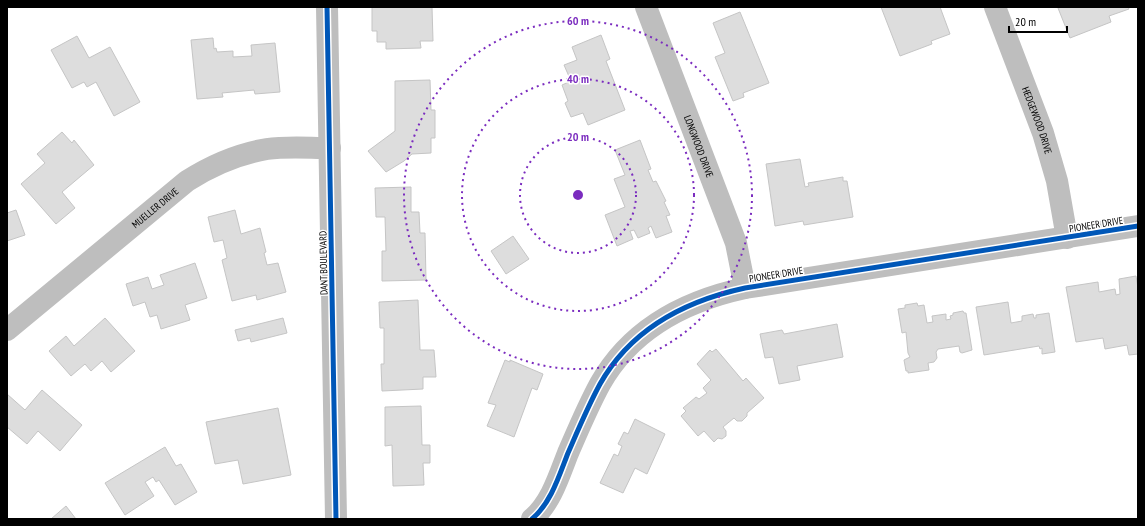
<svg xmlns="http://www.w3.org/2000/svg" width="1145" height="526" font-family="'PT Sans Narrow',sans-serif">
	<rect width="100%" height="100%" fill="#fff"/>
	<g fill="#ddd" stroke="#c5c5c5">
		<polygon points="372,7 432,7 433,41 420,41 421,48 386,49 386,42 377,42 377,31 372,31"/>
		<polygon points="881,7 940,7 950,34 931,41 932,44 900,56"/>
		<polygon points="1062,7 1128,7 1129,9 1109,16 1111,22 1070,38 1058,8"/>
		<polygon points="740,12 769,83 743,93 744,97 733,101 715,57 725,53 713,23"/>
		<polygon points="601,35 610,59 606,61 625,110 588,125 583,113 571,117 565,103 568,101 562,85 571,81 564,65 577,60 572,47"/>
		<polygon points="77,36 89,58 110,47 140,102 114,116 96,82 87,87 84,82 72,88 51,50"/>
		<polygon points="213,38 214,49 216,48 217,52 233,51 233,57 252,56 251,45 275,43 280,92 255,94 254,90 222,93 223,97 197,99 191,40"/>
		<polygon points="430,80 431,110 435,110 435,138 431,138 431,153 412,154 404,161 386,172 368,151 395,131 395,81"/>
		<polygon points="62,132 72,143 74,140 94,165 62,192 75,208 56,224 21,184 45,163 37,154"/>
		<polygon points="640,140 651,169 648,170 653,182 656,181 666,201 664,202 670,215 666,216 672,232 656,238 651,226 648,228 650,233 638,238 634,230 630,231 633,239 617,246 605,215 625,207 614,179 625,175 615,150"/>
		<polygon points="800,159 805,187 809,186 808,183 843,177 843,181 847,181 853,217 804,225 803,221 775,226 766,164"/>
		<polygon points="411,187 411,212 419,212 420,233 425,233 426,280 382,281 382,251 386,251 385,217 376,217 375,188"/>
		<polygon points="16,210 25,235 7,241 7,213"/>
		<polygon points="235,210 241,234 260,228 266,252 264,253 267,265 278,263 286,292 257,300 256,295 232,301 222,260 227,258 223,240 214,242 208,217"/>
		<polygon points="513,236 529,259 506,274 491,251"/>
		<polygon points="195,263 207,298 185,305 190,320 161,329 157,315 150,317 145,302 133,306 126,284 148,277 152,289 164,285 160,275"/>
		<polygon points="1136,276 1138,288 1138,354 1129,355 1127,345 1105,349 1103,338 1076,342 1066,287 1098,282 1099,292 1115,289 1116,295 1120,294 1119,279"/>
		<polygon points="418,300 420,350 434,350 436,377 423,377 423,389 382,391 381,364 384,364 384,328 380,328 379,302"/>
		<polygon points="1008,302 1011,323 1022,321 1022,316 1033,314 1034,318 1036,318 1036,315 1049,313 1055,352 1042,354 1042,348 1040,349 1039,346 984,355 976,307"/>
		<polygon points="917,303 918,306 924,305 927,323 933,322 932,316 946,314 946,320 951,319 950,316 953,315 953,313 963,311 964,313 966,313 972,350 962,353 960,352 959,346 938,349 936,352 937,358 934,362 928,363 929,370 908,373 908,371 906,371 904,360 910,357 908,353 906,332 902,333 898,309 905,308 905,305"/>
		<polygon points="105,318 135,351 111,372 102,361 91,371 85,364 71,376 49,351 66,336 74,346"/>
		<polygon points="283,318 287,333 251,342 250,338 238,341 235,330"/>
		<polygon points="837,324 843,357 797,366 800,380 779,384 773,357 765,358 760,334 782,330 784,334"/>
		<polygon points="716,349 743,381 746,378 764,398 747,413 747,416 742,421 737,421 734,418 723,427 726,431 726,436 722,439 718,438 714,442 704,431 698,436 681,416 686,411 683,408 696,397 699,399 707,393 703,388 711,380 697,364 710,350 712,352"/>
		<polygon points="505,360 510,362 510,360 543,374 537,390 532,388 514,437 487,426 496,405 488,403"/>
		<polygon points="42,390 82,425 60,451 38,431 27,444 7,427 7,394 25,410"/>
		<polygon points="421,406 422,445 430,445 430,463 423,463 424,485 393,486 392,445 385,446 385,407"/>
		<polygon points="278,408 291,475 243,484 238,460 215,464 206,422"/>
		<polygon points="635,419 665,434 647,474 635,468 623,493 600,483 614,454 618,456 622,446 618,444 624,432 628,434"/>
		<polygon points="165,447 176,466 181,464 197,492 175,505 159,480 156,482 153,477 145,482 154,496 125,515 105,483"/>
		<polygon points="66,506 76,519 51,519"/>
	</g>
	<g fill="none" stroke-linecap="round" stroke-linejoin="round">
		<g stroke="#bebebe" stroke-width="22">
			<polyline points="327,7 336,519"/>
			<path id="s1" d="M 646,7 L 736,243 L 745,288"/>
			<path id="s2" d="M 995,7 L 1043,133 L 1057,181 L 1067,238"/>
			<path id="s3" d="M 7,330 L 187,181 C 212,165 237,154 267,149 C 287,146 309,148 330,148"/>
			<path d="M 532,519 C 551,503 559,476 568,453 C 578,430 588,406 600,384 C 631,329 685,301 745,288 L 1138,226"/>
		</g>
		<g stroke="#fff" stroke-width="8">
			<g id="cycleway">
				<polyline points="327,7 336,519"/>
				<path d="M 532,519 C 551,503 559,476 568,453 C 578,430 588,406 600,384 C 631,329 685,301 745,288 L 1138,226"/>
			</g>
		</g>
		<use href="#cycleway" stroke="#0057b8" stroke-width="5"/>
	</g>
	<g fill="none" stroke="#7b2cbf" stroke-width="2" stroke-dasharray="2 4">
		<circle cx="578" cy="195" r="58"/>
		<circle cx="578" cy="195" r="116"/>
		<circle cx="578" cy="195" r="174"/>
	</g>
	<g text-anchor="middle" stroke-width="3" stroke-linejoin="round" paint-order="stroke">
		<g font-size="10" fill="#000" stroke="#fff">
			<text dy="4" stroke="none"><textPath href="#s2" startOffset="121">HEDGEWOOD DRIVE</textPath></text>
			<text dy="4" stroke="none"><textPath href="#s1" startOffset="149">LONGWOOD DRIVE</textPath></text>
			<text dy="4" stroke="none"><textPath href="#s3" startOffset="192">MUELLER DRIVE</textPath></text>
			<text transform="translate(1096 224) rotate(-9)" y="4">PIONEER DRIVE</text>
			<text transform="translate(323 263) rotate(-91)" y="4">DANT BOULEVARD</text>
			<text transform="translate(776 274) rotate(-9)" y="4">PIONEER DRIVE</text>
		</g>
	</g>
	<circle cx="578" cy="195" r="6" fill="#7b2cbf" stroke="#fff" stroke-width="2"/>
	<g font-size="12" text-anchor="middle" font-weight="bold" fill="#7b2cbf" stroke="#fff" stroke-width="3" stroke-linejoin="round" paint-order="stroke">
		<text x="578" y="25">60 m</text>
		<text x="578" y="83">40 m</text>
		<text x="578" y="141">20 m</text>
	</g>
	<rect width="1145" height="526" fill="none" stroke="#000000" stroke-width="16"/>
	<path d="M1009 26v6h58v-6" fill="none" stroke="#000000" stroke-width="2"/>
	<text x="1015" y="26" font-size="12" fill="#000000" stroke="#ffffff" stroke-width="3" paint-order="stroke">20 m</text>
</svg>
